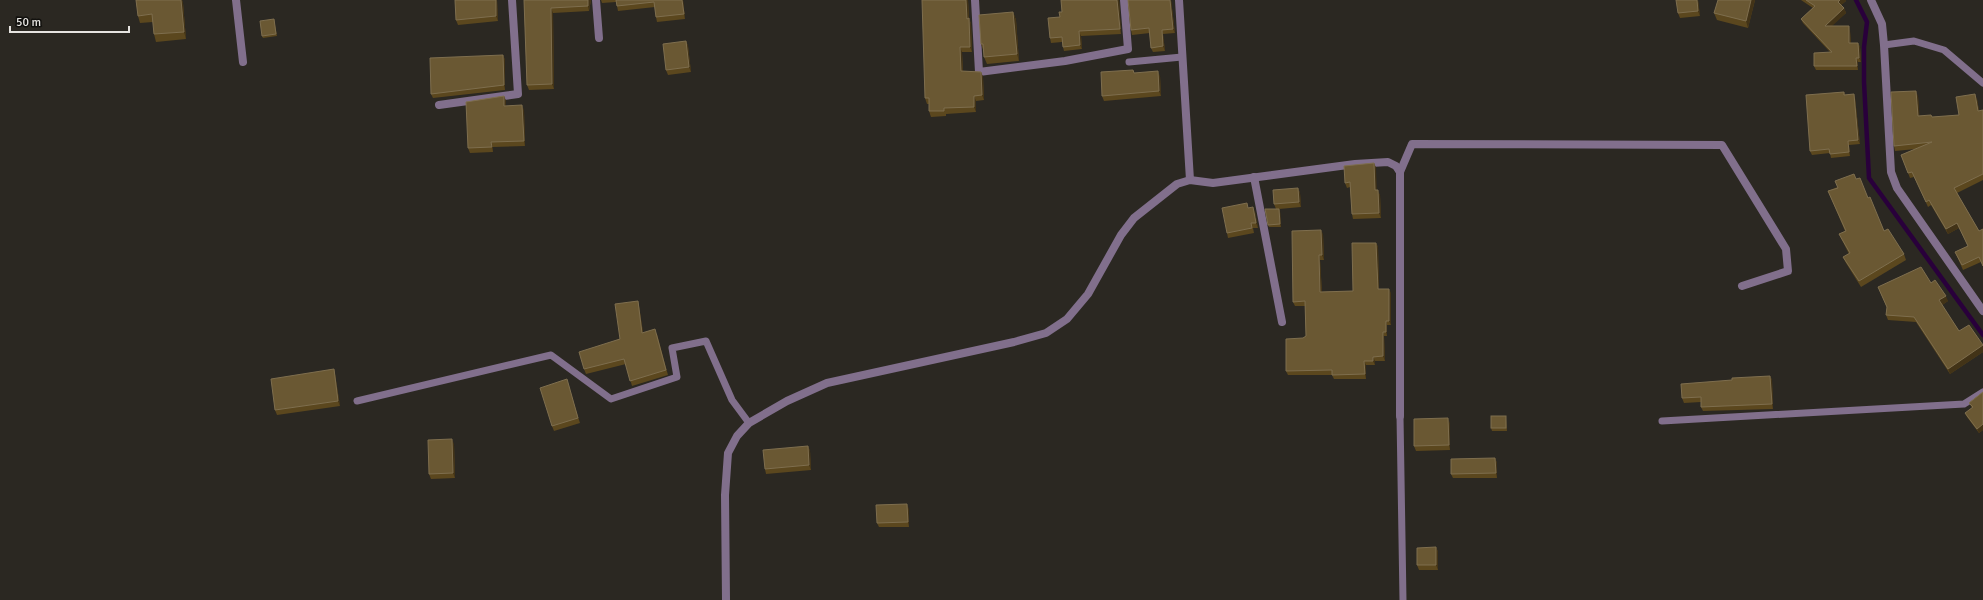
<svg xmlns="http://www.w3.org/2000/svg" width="1983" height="600" font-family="Signika,sans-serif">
	<rect width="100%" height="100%" fill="#2b2822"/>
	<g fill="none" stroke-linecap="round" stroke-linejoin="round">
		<polyline stroke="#29003b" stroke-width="4.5" points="1856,0 1867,22 1864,47 1864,82 1869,178 1983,335"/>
		<g stroke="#816f8c" stroke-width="7">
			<polyline points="1884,45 1914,41 1944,50 1983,83"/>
			<polyline points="1129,62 1182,57"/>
			<polyline points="357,401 551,355 611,399 677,377 672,348 706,341 732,400 749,423"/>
			<polyline points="1400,416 1403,600"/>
			<polyline points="1662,421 1964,404 1983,392"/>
		</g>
		<g stroke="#816f8c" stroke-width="8">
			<polyline points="236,0 243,62"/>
			<polyline points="596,0 599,38"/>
			<polyline points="975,0 979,72 1065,61 1128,49 1124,0"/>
			<polyline points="1179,0 1190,180"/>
			<polyline points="1871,0 1882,24 1884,45 1891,172 1897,188 1983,311"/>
			<polyline points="439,105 518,94 512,0"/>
			<polyline points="1400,172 1412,144 1722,145 1786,249 1788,271 1742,286"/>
			<polyline points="1254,177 1282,322"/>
			<polyline points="726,600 725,495 728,453 737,436 749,423 787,401 827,383 1014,342 1046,333 1067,319 1088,294 1121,235 1134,218 1177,184 1190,180 1213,183 1355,164 1388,162 1396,166 1400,172 1400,416"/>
		</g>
	</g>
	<g fill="#5b471e">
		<polygon points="136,0 182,0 183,3 186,39 156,42 154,34 153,22 140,23 138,16"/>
		<polygon points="497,0 498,21 458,25 456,20"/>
		<polygon points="524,0 591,0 589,11 553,13 554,89 529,90 527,85"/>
		<polygon points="601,0 683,0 685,19 657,22 656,17 655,7 618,11 617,6 616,2 602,3"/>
		<polygon points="968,0 969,18 971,24 972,52 962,52 963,71 981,72 983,77 984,100 976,101 976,112 946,114 946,116 931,117 929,111 929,104 927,104 925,98"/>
		<polygon points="1061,0 1119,0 1121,34 1081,36 1082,49 1064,51 1063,47 1062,42 1051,43 1050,38 1062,12"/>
		<polygon points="1128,0 1171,0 1175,33 1163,34 1165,51 1153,52 1151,48 1150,33 1132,35 1131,30"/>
		<polygon points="1698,0 1700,16 1680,18 1678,13"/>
		<polygon points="1718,0 1755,0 1748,28 1717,20 1714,13"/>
		<polygon points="1801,0 1846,0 1846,1 1841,5 1844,8 1846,13 1831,26 1850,31 1851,43 1858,43 1860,47 1861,62 1858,62 1858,70 1816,70 1814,66 1830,52 1803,23 1801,19 1813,8"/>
		<polygon points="1013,12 1016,20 1019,61 987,64 984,57 984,52 981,44"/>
		<polygon points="274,19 277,36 263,38 262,36"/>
		<polygon points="686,41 688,46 691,72 668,75 666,70"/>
		<polygon points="503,55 505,60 505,90 433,98 431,94"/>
		<polygon points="1133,70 1134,73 1160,76 1161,96 1104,101 1102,96"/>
		<polygon points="1844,92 1845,95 1855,98 1860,144 1849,145 1850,156 1831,158 1830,153 1812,155 1810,151"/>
		<polygon points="504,96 506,101 506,106 524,110 525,146 493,147 493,152 470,153 468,148"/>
		<polygon points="1918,96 1919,116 1932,117 1959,115 1977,99 1979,111 1983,110 1983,180 1957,193 1979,231 1983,229 1983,266 1981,262 1963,270 1955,252 1968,246 1959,228 1948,234 1931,205 1928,207 1914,177 1910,178 1901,155 1916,149 1895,151 1894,146"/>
		<polygon points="1374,163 1376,168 1376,190 1380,195 1381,218 1353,219 1352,214 1350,187 1347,188 1345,183"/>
		<polygon points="1856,179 1868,198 1884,231 1904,254 1906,260 1861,287 1846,263 1843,257 1849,254 1839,234 1845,231 1828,191"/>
		<polygon points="1298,188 1300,193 1301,207 1279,209 1280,211 1281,227 1269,227 1268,225 1276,209 1274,204"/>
		<polygon points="1249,208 1255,212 1258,228 1253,228 1254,233 1228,238 1227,233"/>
		<polygon points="1323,234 1324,260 1320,260 1322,292 1353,291 1376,243 1378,247 1379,289 1391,293 1391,325 1387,325 1387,336 1384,336 1385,361 1375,361 1375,365 1366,365 1366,379 1334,379 1332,375 1288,375 1286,371 1303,338 1306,336 1305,306 1295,306 1293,302"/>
		<polygon points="1931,283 1948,301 1942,305 1959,331 1983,347 1983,352 1950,374 1916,322 1888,320 1886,315 1887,308 1878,287"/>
		<polygon points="638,301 639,306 643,333 657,334 668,375 632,386 626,364 586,374 584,369 620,339"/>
		<polygon points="334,369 335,374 340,406 277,415 275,410"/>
		<polygon points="1770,376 1772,380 1773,409 1703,411 1701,407 1701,402 1684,403 1682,398 1732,380"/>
		<polygon points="568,384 580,423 554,431 552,426"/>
		<polygon points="1983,392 1983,430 1979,433 1967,417 1965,413 1972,408 1969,403"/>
		<polygon points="1506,416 1506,418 1507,431 1492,431 1491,428"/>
		<polygon points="1450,423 1450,450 1416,451 1414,446"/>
		<polygon points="454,444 455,478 431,479 429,474"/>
		<polygon points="808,446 810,451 811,470 766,474 765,469"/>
		<polygon points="1495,458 1497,463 1497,478 1453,478 1451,474"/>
		<polygon points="909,509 909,527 879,527 877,523"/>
		<polygon points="1436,547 1438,552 1438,570 1419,570 1417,565"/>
	</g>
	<g fill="#423317">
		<polygon points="181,0 182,0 183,3 186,39 184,32"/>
		<polygon points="496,0 497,0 498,21 496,16"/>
		<polygon points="588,0 591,0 589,11 588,6"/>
		<polygon points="682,0 683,0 685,19 684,14"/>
		<polygon points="966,0 968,0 969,24 967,19"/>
		<polygon points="1117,0 1119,0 1121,34 1120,29"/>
		<polygon points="1170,0 1171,0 1175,33 1173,29"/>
		<polygon points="1697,0 1698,0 1700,16 1698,11"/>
		<polygon points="1751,0 1755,0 1748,28 1746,21"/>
		<polygon points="1840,0 1846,0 1846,1 1840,6 1838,2"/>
		<polygon points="551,8 553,13 554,89 552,84"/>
		<polygon points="1844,8 1846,13 1827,31 1825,26"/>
		<polygon points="1013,12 1016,20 1019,61 1017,54"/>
		<polygon points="969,18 971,24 972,52 970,47"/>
		<polygon points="1849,26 1850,31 1851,47 1849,43"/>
		<polygon points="1162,30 1163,34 1165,51 1163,46"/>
		<polygon points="1079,31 1081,36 1082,49 1080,45"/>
		<polygon points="686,41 688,46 691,72 689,67"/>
		<polygon points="1858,43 1860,47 1861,62 1859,58"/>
		<polygon points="960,47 962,52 963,77 961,71"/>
		<polygon points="503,55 505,60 505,90 504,85"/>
		<polygon points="1856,58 1858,62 1858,70 1857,66"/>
		<polygon points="1158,71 1160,76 1161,96 1159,91"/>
		<polygon points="981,72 983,77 984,100 982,95"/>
		<polygon points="1916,91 1918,96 1920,121 1918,116"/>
		<polygon points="1854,94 1855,98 1860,144 1858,140"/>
		<polygon points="1975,94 1977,99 1980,116 1978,111"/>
		<polygon points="504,96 506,101 506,111 504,106"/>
		<polygon points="974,96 976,101 976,112 974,107"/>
		<polygon points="522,105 524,110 525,146 524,141"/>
		<polygon points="1848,141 1849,145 1850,156 1849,152"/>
		<polygon points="491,142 493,147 493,152"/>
		<polygon points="1374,163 1376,168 1377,195 1375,190"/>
		<polygon points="1298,188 1300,193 1301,207 1299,202"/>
		<polygon points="1378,190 1380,195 1381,218 1379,213"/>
		<polygon points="1253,207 1255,212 1258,228 1256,223"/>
		<polygon points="1279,209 1280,211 1281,227 1280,224"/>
		<polygon points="1957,223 1959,228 1948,234 1946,229"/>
		<polygon points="1321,230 1323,234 1324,260 1322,255"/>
		<polygon points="1376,243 1378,247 1379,293 1378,289"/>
		<polygon points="1319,255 1320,260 1322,296 1320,292"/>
		<polygon points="1389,289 1391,293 1391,325 1389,321"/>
		<polygon points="1946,296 1948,301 1941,306 1939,300"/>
		<polygon points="638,301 639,306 644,338 642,333"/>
		<polygon points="1386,321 1387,325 1387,336 1386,332"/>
		<polygon points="1383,332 1384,336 1385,361 1383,356"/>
		<polygon points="1983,345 1983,352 1950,374 1948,369"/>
		<polygon points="1373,357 1375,361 1375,365 1373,361"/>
		<polygon points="1364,361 1366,365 1366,379 1365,374"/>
		<polygon points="334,369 335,374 340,406 338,401"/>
		<polygon points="1770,376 1772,380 1773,409 1772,404"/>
		<polygon points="1448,418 1450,423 1450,450 1449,445"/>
		<polygon points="1983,424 1983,430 1979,433 1977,429"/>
		<polygon points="452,439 454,444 455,478 453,473"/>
		<polygon points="808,446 810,451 811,470 809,465"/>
		<polygon points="1495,458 1497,463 1497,478 1496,473"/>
		<polygon points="907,504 909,509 909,527 908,522"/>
		<polygon points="1436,547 1438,552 1438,570 1436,565"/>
	</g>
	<g fill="#6a5833" stroke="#7e6e4e">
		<polygon points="136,0 181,0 184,32 154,34 152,14 138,16"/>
		<polygon points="455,0 496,0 496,16 456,20"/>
		<polygon points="524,0 588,0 588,6 551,8 552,84 527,85"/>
		<polygon points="616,0 682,0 684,14 656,17 654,2 617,6"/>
		<polygon points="922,0 966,0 967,19 969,18 970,47 960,47 961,71 981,72 982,95 974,96 974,107 944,108 944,111 929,111 929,98 925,98"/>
		<polygon points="1061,0 1117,0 1120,29 1079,31 1080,45 1063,47 1062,37 1050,38 1048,18 1060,17 1059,12 1062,12"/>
		<polygon points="1128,0 1170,0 1173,29 1162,30 1163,46 1151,48 1149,28 1131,30"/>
		<polygon points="1676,0 1697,0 1698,11 1678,13"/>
		<polygon points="1718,0 1751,0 1746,21 1714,13"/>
		<polygon points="1806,0 1840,0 1838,2 1844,8 1825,26 1849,26 1849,43 1858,43 1859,58 1856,58 1857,66 1814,66 1814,53 1832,52 1801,19 1815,6"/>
		<polygon points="1013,12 1017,54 984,57 983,44 981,44 979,15"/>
		<polygon points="274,19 276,34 262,36 260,21"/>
		<polygon points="686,41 689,67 666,70 663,44"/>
		<polygon points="503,55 504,85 431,94 430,58"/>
		<polygon points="1133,70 1134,73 1158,71 1159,91 1102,96 1101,72"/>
		<polygon points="1916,91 1918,116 1931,115 1932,117 1959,115 1956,97 1975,94 1978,111 1983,110 1983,174 1954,188 1979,231 1983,229 1983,266 1979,257 1962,265 1955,252 1968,246 1957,223 1946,229 1929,200 1926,202 1912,172 1908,173 1901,155 1932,142 1894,146 1891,92"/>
		<polygon points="1844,92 1844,95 1854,94 1858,140 1848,141 1849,152 1830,154 1829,149 1810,151 1806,95"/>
		<polygon points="504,96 504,106 522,105 524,141 491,142 492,147 468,148 466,102"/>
		<polygon points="1374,163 1375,190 1378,190 1379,213 1352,214 1350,182 1345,183 1344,166"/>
		<polygon points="1854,174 1856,179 1860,178 1868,198 1870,197 1884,231 1888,229 1904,254 1859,281 1843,257 1850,253 1839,234 1846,231 1828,191 1838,188 1835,181"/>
		<polygon points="1298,188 1299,202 1274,204 1273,190"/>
		<polygon points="1247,203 1248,208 1253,207 1256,223 1251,223 1252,228 1227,233 1222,208"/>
		<polygon points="1265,209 1279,209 1280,224 1268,225"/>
		<polygon points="1321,230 1322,255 1319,255 1320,292 1353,291 1352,243 1376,243 1378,289 1389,289 1389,321 1386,321 1386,332 1383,332 1383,356 1373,357 1373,361 1364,361 1365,374 1332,375 1332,370 1286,371 1286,339 1303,338 1306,336 1305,301 1293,302 1292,231"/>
		<polygon points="1921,267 1931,283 1935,280 1946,296 1939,300 1959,331 1969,325 1983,345 1948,369 1914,317 1886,315 1887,307 1878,287"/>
		<polygon points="638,301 642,333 655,329 666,370 630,381 624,359 584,369 579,352 620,339 615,304"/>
		<polygon points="334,369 338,401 275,410 271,379"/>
		<polygon points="1770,376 1772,404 1701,407 1701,397 1682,398 1681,384 1732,380 1732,378"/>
		<polygon points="567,379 578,418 552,426 540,388"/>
		<polygon points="1983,392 1983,424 1977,429 1965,413 1973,407 1969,403"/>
		<rect x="1491" y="416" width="15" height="12"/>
		<polygon points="1448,418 1449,445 1414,446 1414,419"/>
		<polygon points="452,439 453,473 429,474 428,440"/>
		<polygon points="808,446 809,465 765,469 763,450"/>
		<polygon points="1495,458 1496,473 1451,474 1451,459"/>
		<polygon points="907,504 908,522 877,523 876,505"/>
		<polygon points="1436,547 1436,565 1417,565 1417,548"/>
	</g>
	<path d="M10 26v6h119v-6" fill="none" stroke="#e6e4e0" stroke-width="2"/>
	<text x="16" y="26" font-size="12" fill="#e6e4e0" stroke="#12110e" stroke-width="3" paint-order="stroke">50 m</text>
</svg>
